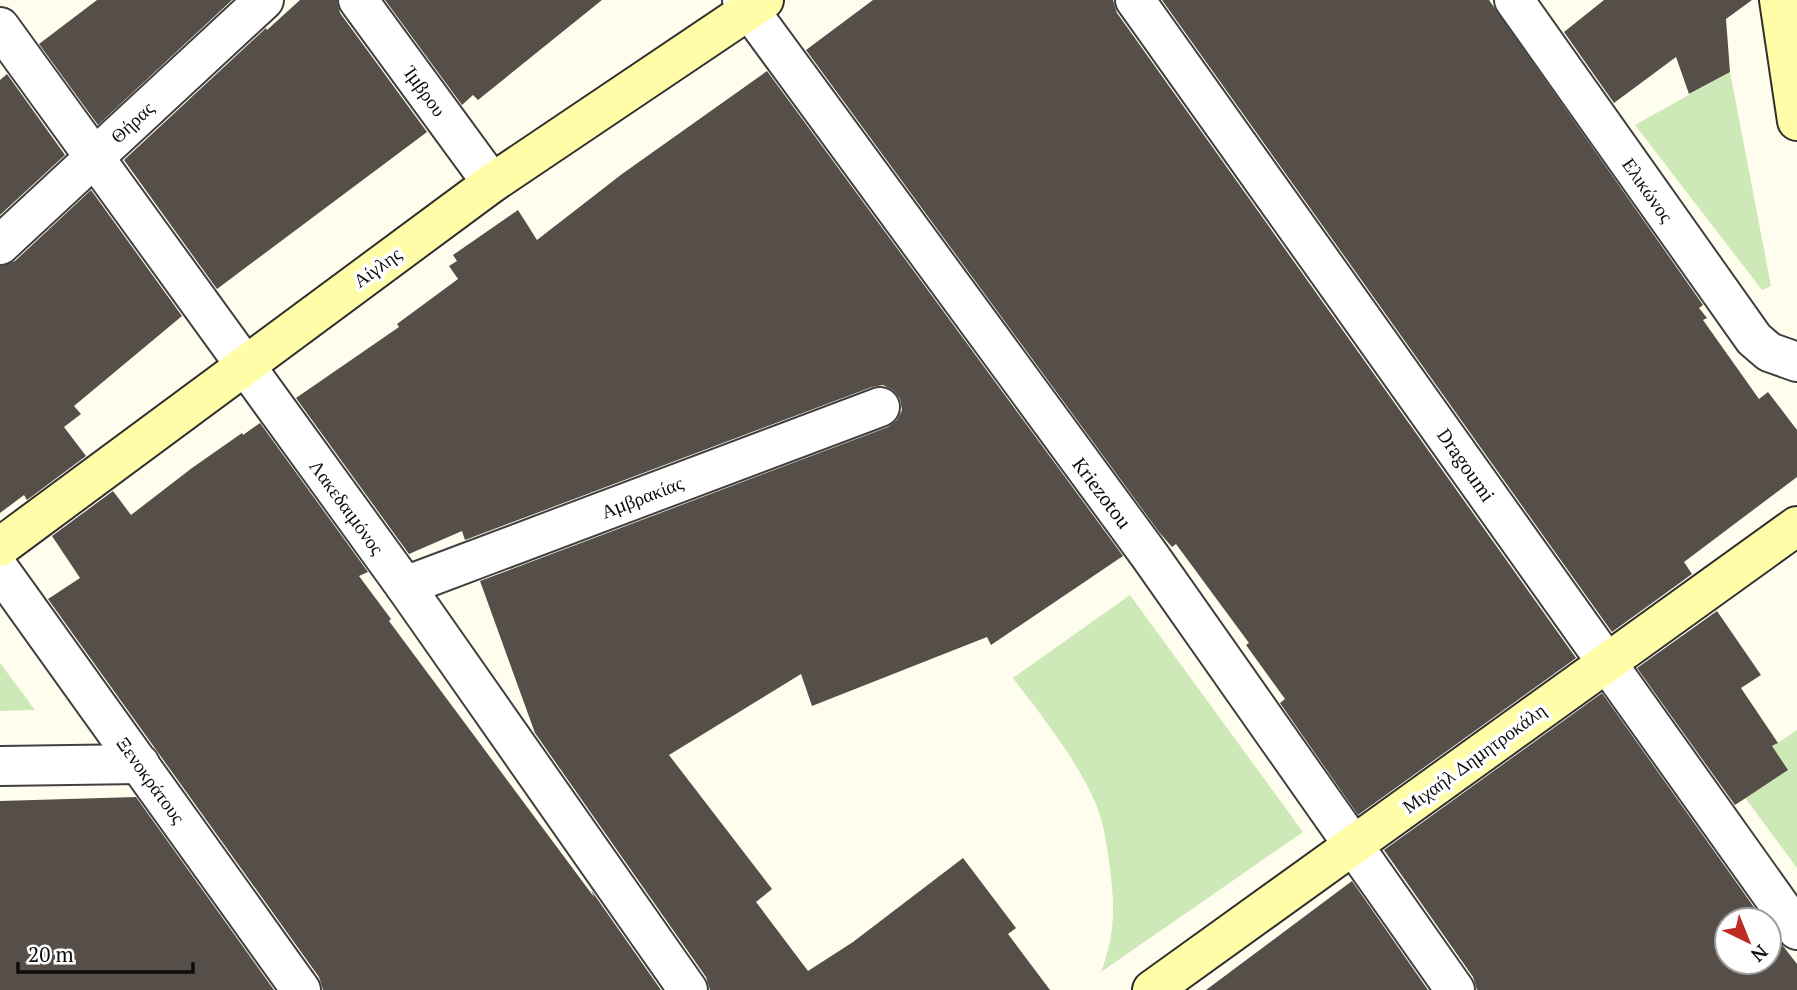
<svg xmlns="http://www.w3.org/2000/svg" width="1797" height="990" font-family="'PT Serif',serif">
	<rect width="100%" height="100%" fill="#fffded"/>
	<g fill="#cde9b7">
		<polygon points="1730,72 1771,286 1762,290 1635,125"/>
		<path d="M 1130,595 L 1303,832 L 1101,972 C 1114,938 1115,913 1111,877 C 1108,853 1105,826 1096,804 C 1076,758 1043,718 1013,678 Z"/>
		<polygon points="0,663 35,710 0,711"/>
		<polygon points="1797,730 1797,868 1729,776"/>
	</g>
	<g fill="#564f49">
		<polygon points="97,0 232,0 98,125 39,44"/>
		<polygon points="300,0 337,0 340,13 427,132 217,289 124,160 266,28 267,30"/>
		<polygon points="385,0 602,0 478,100 473,95 462,105"/>
		<polygon points="873,0 1113,0 1117,13 1576,658 1358,815 1280,703 1285,699 1246,645 1249,643 1176,544 1172,547 1159,532 806,50"/>
		<polygon points="1162,0 1489,0 1703,305 1699,308 1707,318 1703,320 1759,399 1768,392 1797,430 1797,477 1684,562 1692,574 1612,632"/>
		<polygon points="1604,0 1752,0 1726,19 1730,72 1689,94 1676,57 1614,103 1564,32"/>
		<polygon points="767,71 1123,556 991,645 987,637 812,706 801,674 669,755 772,889 756,902 808,971 853,942 963,858 1016,928 1008,934 1050,990 710,990 706,977 535,733 480,581 888,427 897,420 902,410 900,399 893,390 883,385 872,387 465,540 462,531 409,554 296,398 399,327 397,324 458,279 449,266 457,261 453,255 518,210 537,240 622,174"/>
		<polygon points="7,74 65,155 0,215 0,80"/>
		<polygon points="91,190 182,316 74,406 81,414 64,427 86,456 27,500 24,495 0,513 0,266 15,261"/>
		<polygon points="260,423 368,572 359,576 391,619 389,621 594,897 591,890 661,990 323,990 319,977 48,599 80,578 52,536 113,491 131,515 192,468 242,433 243,435"/>
		<polygon points="1717,611 1761,675 1741,688 1778,743 1772,746 1788,770 1735,805 1637,668"/>
		<polygon points="1602,693 1763,920 1727,920 1727,962 1769,962 1769,928 1797,964 1797,990 1477,990 1473,977 1384,850"/>
		<polygon points="136,797 274,990 0,990 0,801"/>
		<polygon points="1352,881 1428,990 1206,990"/>
	</g>
	<g fill="none" stroke-linecap="round" stroke-linejoin="round">
		<g stroke="#404040" stroke-width="42">
			<g id="street">
				<polyline points="358,0 492,183"/>
				<polyline points="742,0 1150,556 1455,990"/>
				<polyline points="1135,0 1797,930"/>
				<polyline points="1514,0 1754,339 1769,352 1797,362"/>
				<polyline points="0,27 405,586 688,990"/>
				<polyline points="0,245 264,0"/>
				<polyline points="0,570 301,990"/>
				<polyline points="405,586 880,407"/>
				<polyline points="0,766 140,764"/>
			</g>
		</g>
		<g stroke="#2f2f2f" stroke-width="42">
			<g id="secondary">
				<polyline points="1779,0 1797,121"/>
				<polyline points="0,547 492,183 764,0"/>
				<polyline points="1152,990 1797,526"/>
			</g>
		</g>
		<use href="#street" stroke="#fff" stroke-width="38"/>
		<use href="#secondary" stroke="#fffda8" stroke-width="38"/>
	</g>
	<g text-anchor="middle" stroke-width="7" stroke-linejoin="round" paint-order="stroke">
		<g font-size="19" fill="#0d0d0d" stroke="#fff">
			<text transform="translate(425 91) rotate(54)" y="7">Ίμβρου</text>
			<text transform="translate(132 122) rotate(-43)" y="7">Θήρας</text>
			<text transform="translate(1648 190) rotate(55)" y="7">Ελικώνος</text>
			<text transform="translate(377 267) rotate(-36)" y="7">Αίγλης</text>
			<text transform="translate(1466 465) rotate(55)" y="7">Dragoumi</text>
			<text transform="translate(1102 493) rotate(53)" y="7">Kriezotou</text>
			<text transform="translate(642 497) rotate(-21)" y="7">Αμβρακίας</text>
			<text transform="translate(347 507) rotate(54)" y="7">Λακεδαιμόνος</text>
			<text transform="translate(1474 758) rotate(-36)" y="7">Μιχαήλ Δημητροκάλη</text>
			<text transform="translate(151 780) rotate(54)" y="7">Ξενοκράτους</text>
		</g>
	</g>
	<g transform="translate(1748 941) rotate(137)"><circle r="33" fill="#ffffff" stroke="#9e9e9e" stroke-width="2"/>
	<path d="M0-5L12 26L0 18L-12 26Z" fill="#bd2b25"/>
	<text y="-10" font-size="19" font-weight="bold" text-anchor="middle" fill="#0d0d0d">N</text>
	</g>
	<path d="M18 962v10h175v-10" fill="none" stroke="#0d0d0d" stroke-width="3.5"/>
	<text x="28" y="962" font-size="21" fill="#0d0d0d" stroke="#ffffff" stroke-width="5" paint-order="stroke">20 m</text>
</svg>
